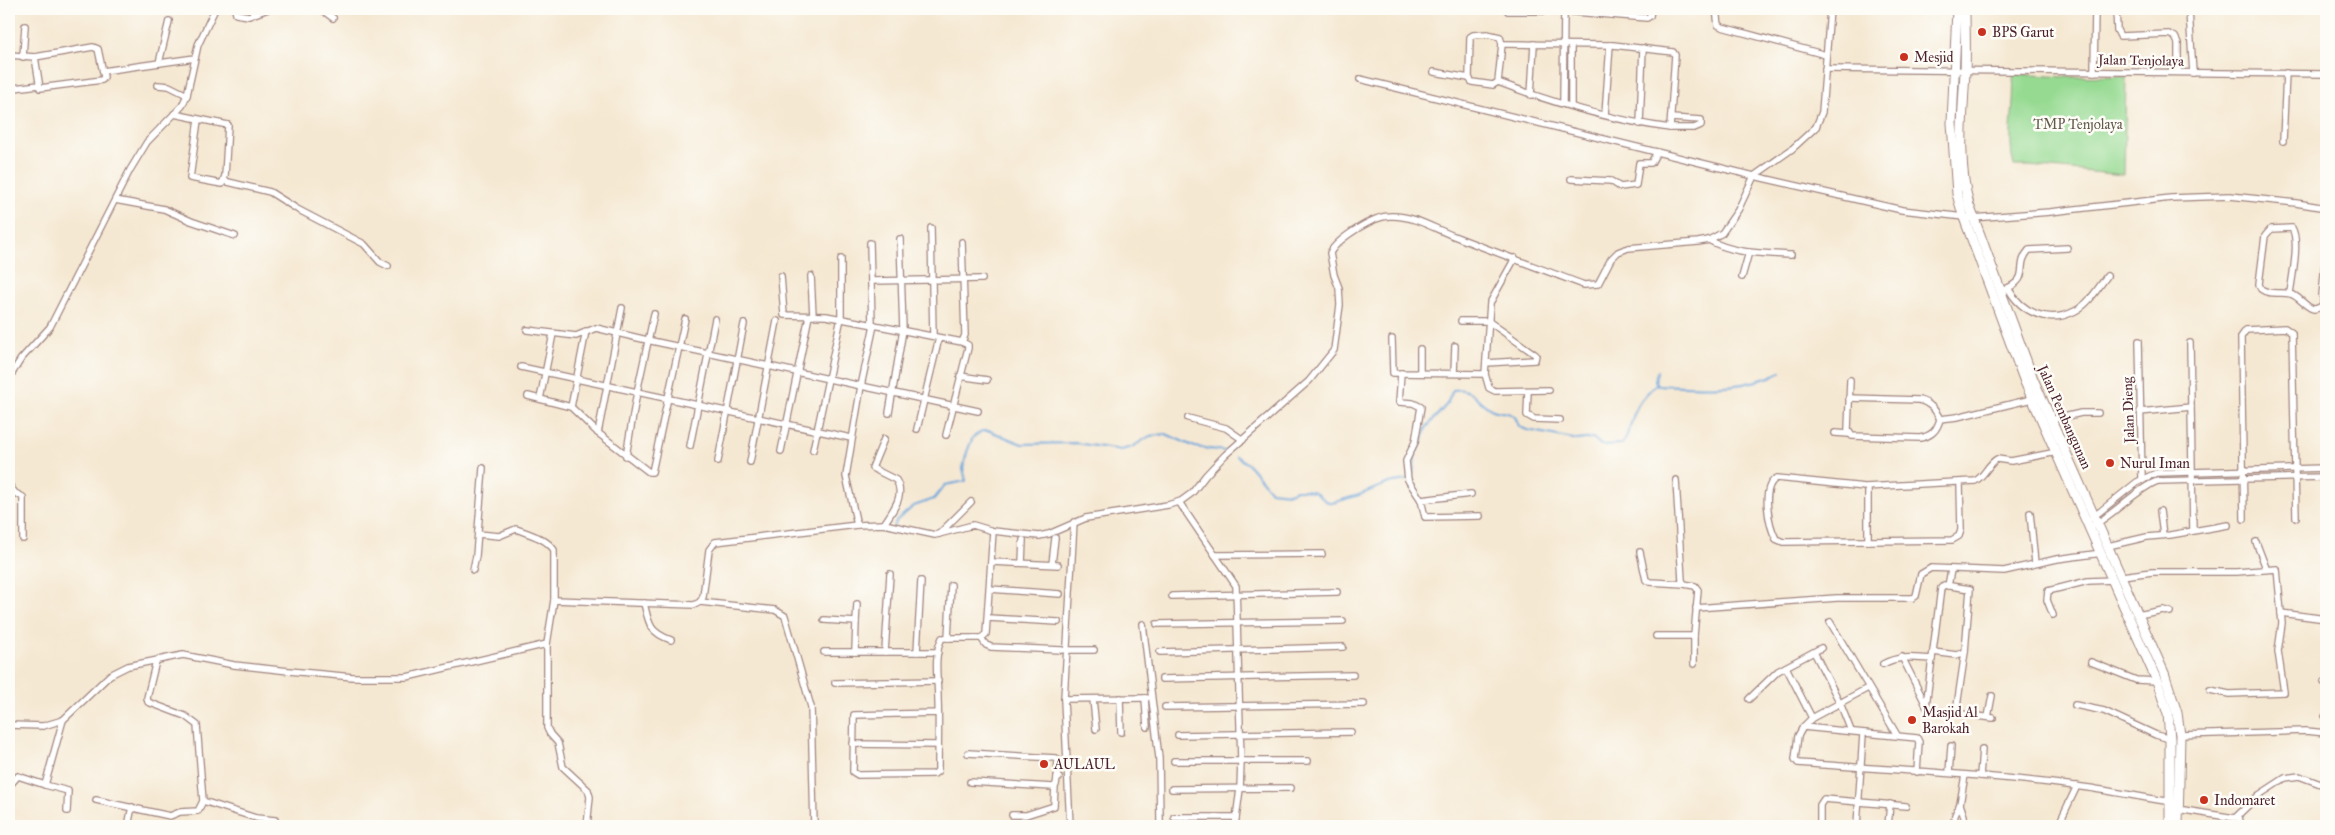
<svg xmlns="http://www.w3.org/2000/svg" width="2335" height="835" font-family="'IM FELL Great Primer',serif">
	<rect width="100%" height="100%" fill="#fdfcf7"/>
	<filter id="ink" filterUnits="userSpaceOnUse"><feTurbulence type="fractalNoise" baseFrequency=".02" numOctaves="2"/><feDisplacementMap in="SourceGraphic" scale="10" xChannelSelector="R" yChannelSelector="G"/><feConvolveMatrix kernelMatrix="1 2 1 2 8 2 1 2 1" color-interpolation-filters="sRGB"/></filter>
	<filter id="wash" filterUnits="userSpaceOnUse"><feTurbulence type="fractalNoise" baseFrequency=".0096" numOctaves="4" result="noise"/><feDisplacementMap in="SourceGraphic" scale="20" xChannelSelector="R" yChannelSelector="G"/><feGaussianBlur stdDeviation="1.12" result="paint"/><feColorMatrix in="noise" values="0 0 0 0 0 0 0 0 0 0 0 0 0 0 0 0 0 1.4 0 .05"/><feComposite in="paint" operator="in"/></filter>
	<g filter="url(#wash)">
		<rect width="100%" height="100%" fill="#f5e8d2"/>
		<path fill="#96da92" stroke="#707c5e" d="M 2013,74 L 2067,77 L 2120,76 L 2126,78 L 2124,175 L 2030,166 L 2014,166 C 2006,136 2016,105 2013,74 Z"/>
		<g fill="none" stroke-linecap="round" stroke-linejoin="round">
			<g stroke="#6ba5db" stroke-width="2">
				<polyline points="1657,371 1655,382 1658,385"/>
				<polyline points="1236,456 1249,465 1271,491 1289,493 1296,490 1305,490 1314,492 1326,501 1332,503 1359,495 1389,483 1406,480"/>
				<path d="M 1410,478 L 1414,470 L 1415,454 L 1422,443 L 1426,428 L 1447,404 L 1453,390 C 1473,386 1477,403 1493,410 C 1499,413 1510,411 1515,417 C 1517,420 1516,423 1520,427 L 1527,430 L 1578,440 L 1593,438 L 1601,445 L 1622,444 C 1630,433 1631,419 1637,407 C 1641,398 1649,392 1655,385 C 1699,386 1740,392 1781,372"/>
				<polyline points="894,526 897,520 914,506 934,499 945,485 966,481 963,468 967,452 973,437 982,431 990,431 1022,444 1076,443 1121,450 1132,447 1150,436 1166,434 1195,447 1225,451"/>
			</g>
		</g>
	</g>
	<g filter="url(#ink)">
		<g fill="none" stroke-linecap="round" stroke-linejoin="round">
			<g stroke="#a0847e" stroke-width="8">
				<g id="street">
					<polyline points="235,9 236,14 249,16 268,9"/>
					<polyline points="321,9 333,18"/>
					<polyline points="1716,9 1718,25 1722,27 1826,55"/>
					<polyline points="2116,9 2117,30 2120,36 2169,34 2175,37 2178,43 2178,72"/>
					<polyline points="1508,11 1563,11 1647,18 1650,16 1651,9"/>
					<polyline points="2189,11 2193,73"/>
					<polygon points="1487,34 1500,37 1502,44 1498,82 1493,85 1472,82 1469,78 1470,37 1473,35"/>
					<polygon points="93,47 98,49 104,77 102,80 40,88 35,57"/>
					<polyline points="9,55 35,57"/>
					<polyline points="23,57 25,26"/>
					<polyline points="159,63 169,21"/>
					<polyline points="1825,69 2326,74"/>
					<polyline points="103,71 195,58"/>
					<polyline points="1434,72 1469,78"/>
					<polyline points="2094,72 2095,9"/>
					<polyline points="1360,79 1754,176 1902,210 1973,218 2050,212 2171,198 2230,196 2296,203 2326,208"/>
					<path d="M 1498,82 C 1553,103 1612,120 1670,128 L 1675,55 L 1673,52 L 1613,45 L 1502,44"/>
					<polyline points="158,85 169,86 187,95"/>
					<polyline points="14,88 39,85"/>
					<polyline points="1531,95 1534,44"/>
					<polyline points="1563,103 1564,9"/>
					<polyline points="1571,105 1571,45"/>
					<polyline points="174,114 228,125 225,176 222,184 190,178 198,120"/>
					<polyline points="1605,115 1610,45"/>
					<polyline points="1640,124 1643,48"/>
					<polyline points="1670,128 1694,128 1701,125 1701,120 1671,118"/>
					<polyline points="2283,141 2286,73"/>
					<polyline points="1571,179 1611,181 1620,187 1636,185 1639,163 1651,163 1657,152"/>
					<polyline points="224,181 270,192 297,209 364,244 380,262 388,266"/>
					<polyline points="115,200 164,209 191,221 235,236"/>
					<polyline points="931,228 933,336"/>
					<path d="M 1709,240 C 1733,254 1764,253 1791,255"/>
					<path d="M 962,242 L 965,335 L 962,342 L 874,325 L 861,386 L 846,476 L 857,525 L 884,524 L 935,535 L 973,525 L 993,531 L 1039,536 L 1049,534 L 1086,518 L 1168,505 L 1181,501 L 1192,493 L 1206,475 L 1225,455 L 1309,381 L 1334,350 L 1340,305 L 1339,288 L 1334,275 L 1330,253 C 1338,238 1374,216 1390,216 C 1415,215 1436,230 1459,238 C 1500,254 1542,269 1584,285 L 1598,284 L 1611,259 L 1618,252 L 1628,248 L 1698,242 L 1709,240 L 1722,233 L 1738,210 L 1754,176 L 1792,149 L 1816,127 L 1822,112 L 1830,9"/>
					<polyline points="870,243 872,325"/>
					<polyline points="2326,252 2322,296 2326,305"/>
					<polyline points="1515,258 1490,303 1485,374 1489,388 1495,391 1549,390"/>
					<polyline points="781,276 784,315 826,316 874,325"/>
					<polyline points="811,276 813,316"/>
					<polyline points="1742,277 1749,252"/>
					<polyline points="872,281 982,279"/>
					<path d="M 2008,288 C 2021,312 2048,325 2075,311 C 2089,304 2098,288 2107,276"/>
					<path d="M 2006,289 C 2032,277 2014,267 2029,250 L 2067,248"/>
					<path d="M 2290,293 C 2292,278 2300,241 2292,228 L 2271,229 L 2265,236 L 2259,284 L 2261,289 C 2270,296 2281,291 2291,294 C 2299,296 2307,309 2314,309 C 2318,309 2322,306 2325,304"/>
					<polyline points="1461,321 1488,321 1536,355 1535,360 1486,363"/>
					<polyline points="527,330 576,336 596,328 647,340 978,411"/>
					<polyline points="1392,339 1393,373 1485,374"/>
					<polyline points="2139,341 2142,479"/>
					<polyline points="2190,343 2193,531"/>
					<polyline points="521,367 851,438"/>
					<polyline points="1401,373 1399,402 1413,403 1421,407 1415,442 1406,461 1408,480 1421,500 1425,517 1480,516"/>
					<polyline points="1420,373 1420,349"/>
					<polyline points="1454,373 1455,346"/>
					<polyline points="960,376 987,380"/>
					<polyline points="9,378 21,359 50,327 130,170 147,142 182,106 187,95 198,45 215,9"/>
					<path d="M 1850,380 L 1848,430 L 1852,436 L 1920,438 C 1931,436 1937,431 1940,419"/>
					<polyline points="1528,391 1527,415 1534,419 1560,420"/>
					<polyline points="528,396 571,407 598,433 649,472 652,472 685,319"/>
					<path d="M 1849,398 L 1919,400 C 1930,403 1935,409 1940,419 L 1957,417 L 2036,398"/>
					<polyline points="540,399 553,334"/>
					<polyline points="571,407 586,331"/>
					<polyline points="2140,412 2191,407"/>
					<polyline points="889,413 903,330 900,239"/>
					<polyline points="1188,418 1226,428 1243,440"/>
					<polyline points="2051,420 2081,413 2098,413"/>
					<polyline points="917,429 939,338"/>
					<polyline points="598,433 622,308"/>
					<polyline points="1835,433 1849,434"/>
					<polyline points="946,435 968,348 968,345 962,342"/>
					<path d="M 884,439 L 872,468 L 896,480 C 906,496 892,511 884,524"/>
					<polyline points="690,446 715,319"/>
					<polyline points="813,450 841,318 841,259"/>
					<polyline points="781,451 809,316"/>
					<polyline points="626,456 637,392 654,314"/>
					<polyline points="718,461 744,324"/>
					<polyline points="750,462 777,321"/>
					<polyline points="1676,480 1682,580 1684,584 1695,586 1698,590 1694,636 1694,664"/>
					<path d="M 1960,483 L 1961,530 L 1959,536 L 1952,540 L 1783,542 L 1776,539 C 1769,526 1760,486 1777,478 L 1865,487 L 1975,481 C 1985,476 1987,465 1997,459 L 2011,461 L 2057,452"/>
					<polyline points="9,485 15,493 23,497 23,539"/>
					<polyline points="1868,487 1868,541"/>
					<polyline points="1421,500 1471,494"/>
					<polyline points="1179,502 1236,586 1241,761 1240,789 1235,826"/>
					<polyline points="2160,511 2163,535"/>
					<polyline points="2030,513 2035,563"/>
					<polyline points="2092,518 2137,482 2156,473 2326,468"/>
					<polyline points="2244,519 2241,337 2246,330 2285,328 2292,333 2296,517"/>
					<path d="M 2091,527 C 2109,518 2142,485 2158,481 L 2326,477"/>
					<path d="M 478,534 L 499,536 L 516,529 C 529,534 546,538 554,550 L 554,600"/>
					<polyline points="939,534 971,502"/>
					<polyline points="2256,542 2266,568"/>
					<polyline points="2108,546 2147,537 2170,535 2228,525"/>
					<polyline points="1640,552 1646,580 1650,582 1684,584"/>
					<polyline points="1215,555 1322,554"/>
					<polyline points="991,562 1058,565"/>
					<polyline points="1022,563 1023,540"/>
					<polyline points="1052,564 1055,538"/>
					<polyline points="473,570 476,556 483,468"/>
					<polyline points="2122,576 2152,572 2236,572 2277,569 2282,623 2278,651 2284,692 2229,694 2210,690"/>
					<polyline points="1948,586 1951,570"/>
					<polyline points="990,589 1060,594"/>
					<polyline points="1172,596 1337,592"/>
					<polyline points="700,602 775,610 785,616 811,707 814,826"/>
					<path d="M 644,603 C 649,624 649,632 671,640"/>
					<polyline points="1696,608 1837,598 1913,598 1916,596 1921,574 1931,568 2004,571 2057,559 2102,553"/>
					<polyline points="2281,613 2326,619"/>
					<polyline points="2053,615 2047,600 2048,591 2088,581 2114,580"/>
					<polyline points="2138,615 2163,610 2170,612"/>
					<polyline points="988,618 1058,622"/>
					<polyline points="824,620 856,622 855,652 938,652"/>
					<polyline points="856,622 857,604"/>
					<polyline points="1830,622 1897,735"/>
					<polyline points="1143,624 1159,758 1160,821"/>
					<polyline points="1157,624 1343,621"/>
					<polyline points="1656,636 1694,636"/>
					<polyline points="948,638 951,585"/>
					<polyline points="981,638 986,645 991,647 1062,650"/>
					<polyline points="1066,650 1094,650"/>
					<polyline points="824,652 855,652"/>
					<polyline points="885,652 890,574"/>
					<polyline points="917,652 921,581"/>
					<polyline points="1160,652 1343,647"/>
					<polyline points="1814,652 1840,703 1851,731"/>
					<polyline points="1933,652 1957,655 1965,652 1970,589 1944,585 1941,588 1926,706 1929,710 1993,718"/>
					<polyline points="1902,657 1926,705"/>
					<polyline points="156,661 147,698 148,702 185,716 197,725 203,801 256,818 275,820"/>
					<polyline points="2091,662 2136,680 2157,681"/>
					<path d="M 1883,664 C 1899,655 1915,658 1932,659"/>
					<polyline points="1786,667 1812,718"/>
					<polyline points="1162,679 1353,675"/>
					<polyline points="2324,682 2326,682"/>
					<polyline points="835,683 938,681"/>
					<polyline points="1120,698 1121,732"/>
					<polyline points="1064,699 1145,698"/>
					<polyline points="1093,699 1096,729"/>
					<polyline points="1749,699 1778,671 1821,648"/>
					<polyline points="2075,705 2104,711 2156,735 2170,739"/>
					<polyline points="1165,707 1364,704"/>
					<path d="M 938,713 L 854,715 L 853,772 L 858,775 L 934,774 L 938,771 C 938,748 939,724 938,700 C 938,681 933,655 942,638 L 981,638 L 986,634 L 993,531"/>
					<polyline points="1956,713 1965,652"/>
					<polyline points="1988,717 1992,696"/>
					<polyline points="2325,717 2326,717"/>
					<polyline points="9,725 43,726 63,720 110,675 128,666 183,655 234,665 289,671 353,677 407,677 547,644"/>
					<polyline points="1147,727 1145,698 1147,698"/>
					<polyline points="1803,727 1812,718 1868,688"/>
					<polyline points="1178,735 1351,732"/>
					<polyline points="2180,735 2306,731 2326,733"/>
					<polyline points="853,744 938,745"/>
					<polyline points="968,753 1056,758 1058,760 1057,778"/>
					<polyline points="1174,761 1308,761"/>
					<path d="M 1917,772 L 1919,742 L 1917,738 L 1803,727 L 1798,736 L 1795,759 L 1798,763 C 1890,770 1983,774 2075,786 C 2107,790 2139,797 2172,802"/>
					<polyline points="1949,773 1951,746"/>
					<polyline points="1980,776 1982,749"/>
					<polyline points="970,782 1053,787 1056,785 1057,778 1059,778"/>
					<polyline points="45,785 68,791 67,811"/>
					<polyline points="9,786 18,776 45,785 63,720"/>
					<polyline points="1172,789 1291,788"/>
					<polyline points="96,800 170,816 180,812 198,811 203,801"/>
					<polyline points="1960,804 1964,816 1965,826"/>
					<polyline points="2177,809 2235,818 2259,795 2285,778 2299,776 2326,786"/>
					<polyline points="1012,815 1026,815 1054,806 1055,786"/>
					<polyline points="1174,817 1236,817"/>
					<polyline points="2239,817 2241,826"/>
					<polyline points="128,826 132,807"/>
					<polyline points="587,826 590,797 588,790 563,767 558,743 550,734 547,728 547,644 554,600 694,605 700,602 703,597 709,550 715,542 857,525"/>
					<polyline points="1070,826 1064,699 1074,522"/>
					<polyline points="1820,826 1820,805 1824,799 1906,806"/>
					<polyline points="1857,826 1863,734"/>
					<polyline points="1888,826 1890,804"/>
					<polyline points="1953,826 1955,815 1960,804 1965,775"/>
					<polyline points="2058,826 2077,786"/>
				</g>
			</g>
			<g stroke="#a0847e" stroke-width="11">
				<g id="secondary">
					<polyline points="1957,9 1952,123 1957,194 1963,215 2025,382 2157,681 2168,714 2170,739 2170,826"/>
					<path d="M 1965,9 C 1965,29 1966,50 1965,71 C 1963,115 1957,161 1969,205 L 2033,379 L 2164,673 L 2177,713 L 2180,735 L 2178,826"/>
				</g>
			</g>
			<use href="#street" stroke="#fff" stroke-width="5.5"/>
			<use href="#secondary" stroke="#fff" stroke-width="9"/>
		</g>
	</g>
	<g fill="#c8321e" stroke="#fdfcf7" stroke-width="2">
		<circle cx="1982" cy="32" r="5"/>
		<circle cx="1904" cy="57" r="5"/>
		<circle cx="2110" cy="463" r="5"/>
		<circle cx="1912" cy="720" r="5"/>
		<circle cx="1044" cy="764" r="5"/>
		<circle cx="2204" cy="800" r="5"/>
	</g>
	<g text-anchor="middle" stroke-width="5" stroke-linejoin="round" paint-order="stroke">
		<g font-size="14" fill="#4a1f2b" stroke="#fdfcf7" text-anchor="start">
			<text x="1992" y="37">BPS Garut</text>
			<text x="1914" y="62">Mesjid</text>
			<text x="2120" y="468">Nurul Iman</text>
			<text x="1922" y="717">Masjid Al<tspan x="1922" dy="16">Barokah</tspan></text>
			<text x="1054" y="769">AULAUL</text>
			<text x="2214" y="805">Indomaret</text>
		</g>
		<g font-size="14" fill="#4a1f2b" stroke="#fdfcf7">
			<text transform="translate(2141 60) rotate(1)" y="5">Jalan Tenjolaya</text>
			<text transform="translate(2128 410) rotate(-92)" y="5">Jalan Dieng</text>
			<text transform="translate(2065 417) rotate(66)" y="5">Jalan Pembangunan</text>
		</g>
		<g font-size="14" fill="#61574a" stroke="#fdfcf7">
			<text x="2078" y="129">TMP Tenjolaya</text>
		</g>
	</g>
	<rect width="2335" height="835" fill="none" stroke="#fdfcf7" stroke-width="30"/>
</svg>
